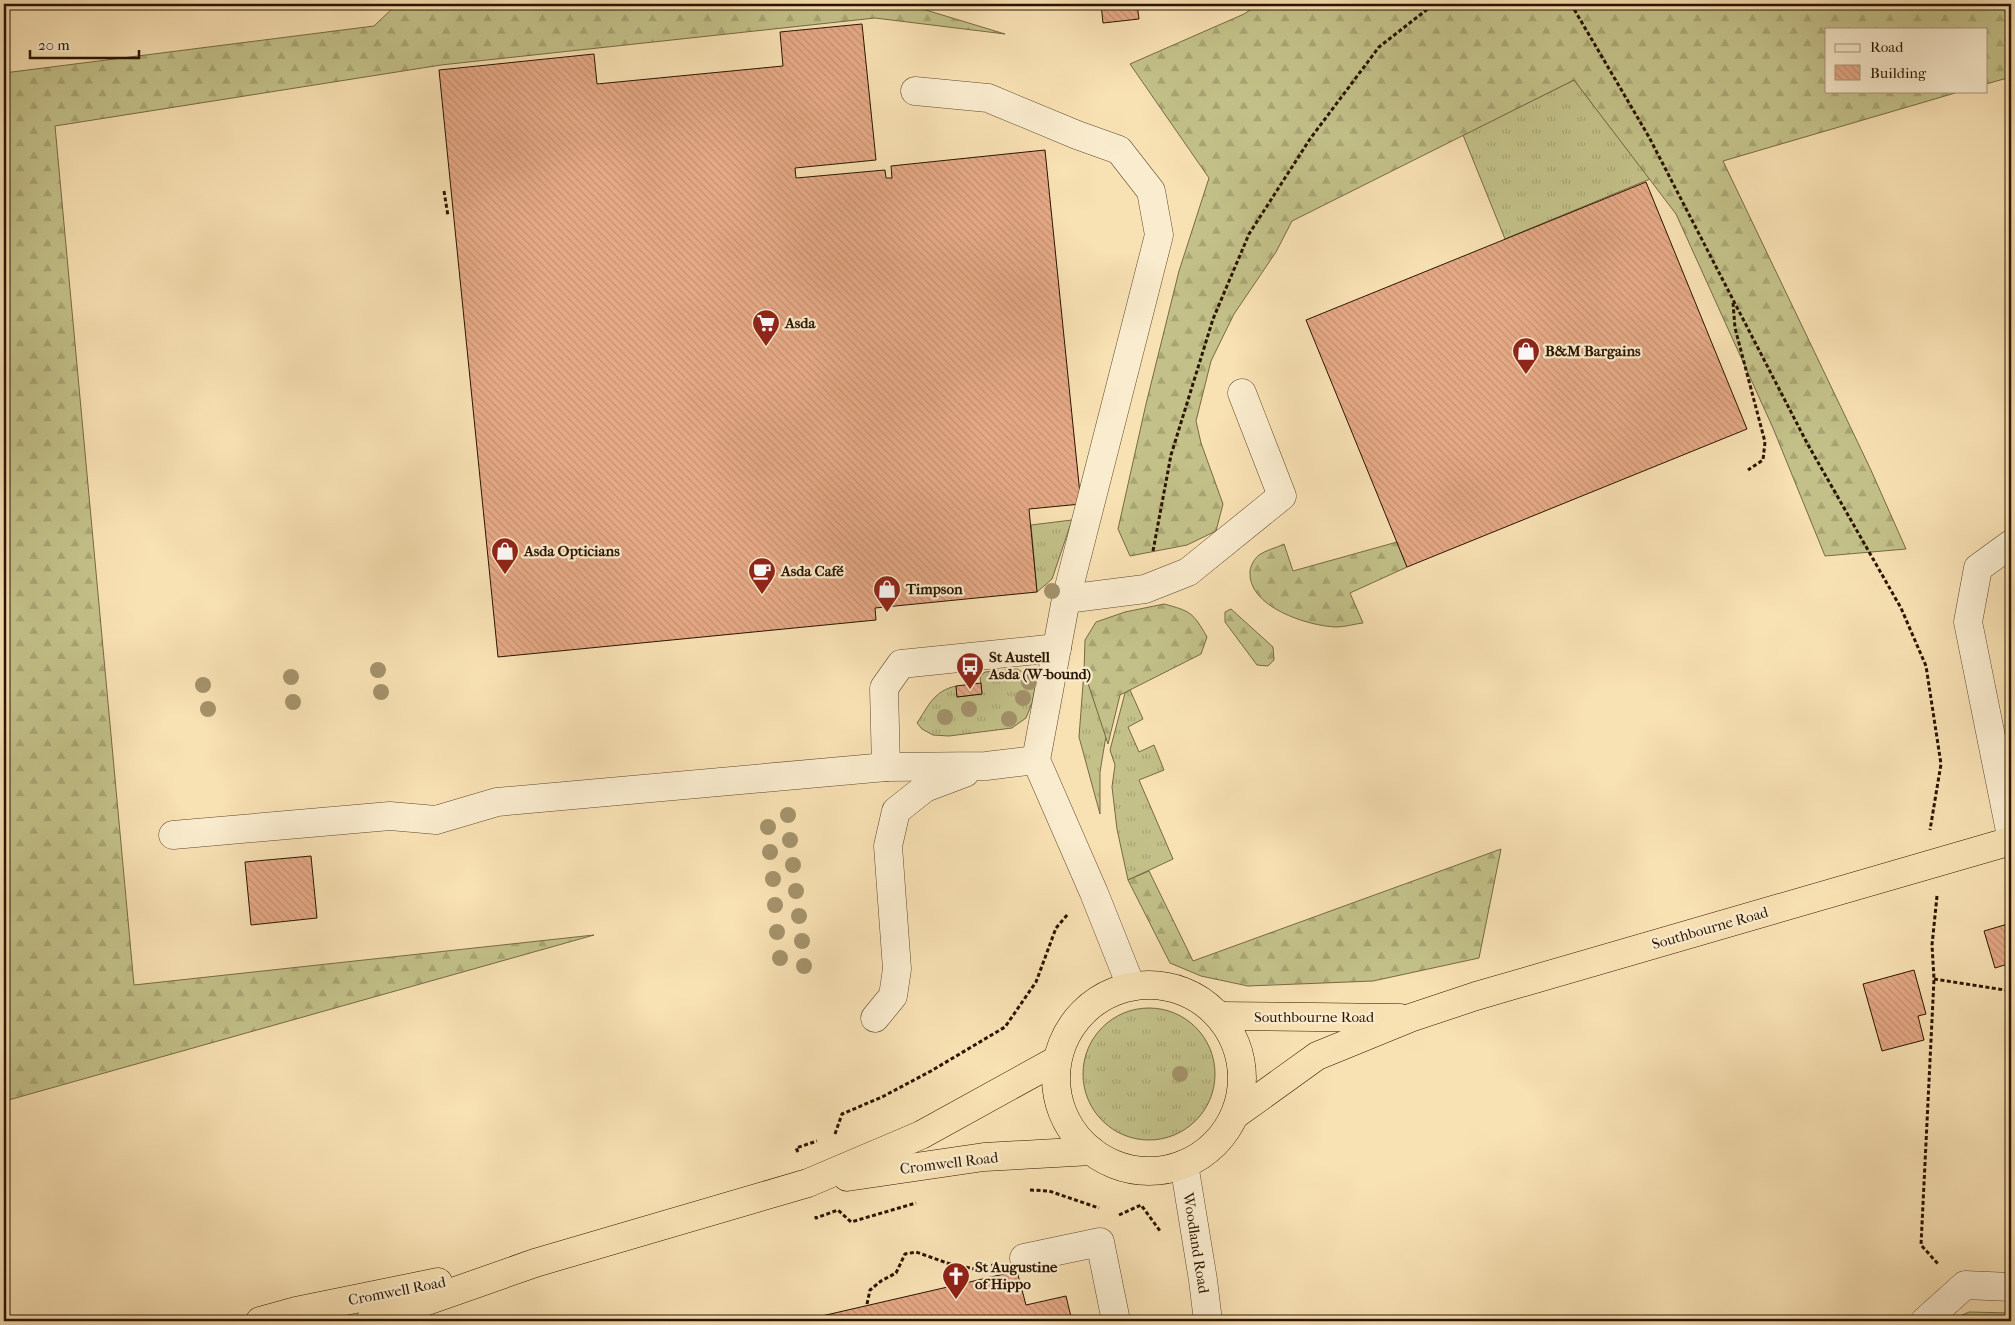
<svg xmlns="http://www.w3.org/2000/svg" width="2015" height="1325" font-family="'IM FELL French Canon',serif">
	<defs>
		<pattern id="grass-tufts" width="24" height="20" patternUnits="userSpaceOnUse" patternTransform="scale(1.25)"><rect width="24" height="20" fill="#c3c189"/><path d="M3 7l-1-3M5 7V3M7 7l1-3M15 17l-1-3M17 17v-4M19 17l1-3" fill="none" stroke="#a8a574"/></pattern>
		<pattern id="forest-firs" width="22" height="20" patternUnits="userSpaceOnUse" patternTransform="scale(1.25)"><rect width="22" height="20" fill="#c3c189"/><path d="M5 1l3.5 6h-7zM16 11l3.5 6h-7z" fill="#a8a574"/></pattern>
		<pattern id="building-back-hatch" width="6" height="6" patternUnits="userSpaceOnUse" patternTransform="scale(1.25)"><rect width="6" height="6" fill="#e6a986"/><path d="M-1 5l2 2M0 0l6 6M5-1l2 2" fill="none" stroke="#c59172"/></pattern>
	</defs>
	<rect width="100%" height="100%" fill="#f8e1b3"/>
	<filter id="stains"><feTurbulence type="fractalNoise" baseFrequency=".004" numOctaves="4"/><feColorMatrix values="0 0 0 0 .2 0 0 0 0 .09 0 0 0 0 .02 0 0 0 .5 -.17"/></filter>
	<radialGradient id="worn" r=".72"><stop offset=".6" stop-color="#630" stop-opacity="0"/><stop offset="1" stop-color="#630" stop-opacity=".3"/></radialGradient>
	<g fill="url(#grass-tufts)" stroke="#776a44">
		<polygon points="1574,80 1650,179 1505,239 1463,135"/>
		<polygon points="1072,520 1052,579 1037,592 1031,525"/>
		<path d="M 1017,669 L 1030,676 L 1036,683 L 1032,703 L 1026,718 L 1012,728 L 949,736 L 933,735 L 922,729 L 917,723 C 929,705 934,691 956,686 L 957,697 L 982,694 L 980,676 L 985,672 Z"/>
		<polygon points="1084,671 1106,736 1100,772 1100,814 1079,737"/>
		<polygon points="1130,690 1143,719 1128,727 1139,752 1154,745 1164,770 1139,780 1173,859 1128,880 1117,829 1112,787 1115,765 1110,750 1125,693"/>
		<circle cx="1149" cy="1074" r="66"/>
		<polygon points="1969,1312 2011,1313 2011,1321 1949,1321"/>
	</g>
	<g fill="url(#forest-firs)" stroke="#776a44">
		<polygon points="425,4 906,4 1005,34 875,18 441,65 55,126 134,985 594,935 5,1101 4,73 374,26 395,6"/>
		<polygon points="1259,4 2011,4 2011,77 1986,84 1986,29 1826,29 1826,91 1962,91 1723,161 1870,468 1906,549 1825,556 1773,428 1676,214 1574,80 1292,221 1276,252 1234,314 1211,361 1196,421 1201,443 1223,504 1216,531 1187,545 1130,556 1118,529 1146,404 1179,271 1209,178 1130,64 1244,14"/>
		<path d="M 1397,542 L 1407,567 L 1350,593 L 1363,623 C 1354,624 1345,627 1336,627 C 1308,626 1247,607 1250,571 C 1251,565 1254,559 1259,555 C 1266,550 1276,548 1284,544 L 1293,571 Z"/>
		<path d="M 1164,604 C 1190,611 1193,612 1207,637 L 1201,654 L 1120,695 L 1108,744 L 1084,671 L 1085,640 L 1096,622 L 1125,612 Z"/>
		<polygon points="1231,609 1273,647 1274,660 1268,666 1257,665 1225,622 1225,612"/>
		<polygon points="1501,849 1479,958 1373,981 1248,986 1201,976 1170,963 1128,880 1149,871 1193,961"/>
	</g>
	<g fill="url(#building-back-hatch)" stroke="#2b1400">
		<polygon points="1101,4 1137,4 1139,19 1103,23"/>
		<polygon points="862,24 876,160 795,168 796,178 885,170 886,178 892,178 891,166 1045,150 1081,504 1029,509 1037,592 875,608 876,620 498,657 439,70 594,54 597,84 783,66 780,32"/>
		<polygon points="1646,182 1747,429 1407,567 1306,320"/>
		<polygon points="981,683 982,694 957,697 956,686"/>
		<polygon points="311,856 317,918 251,925 245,862"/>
		<polygon points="2011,923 2011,963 1995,968 1984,931"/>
		<polygon points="1914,970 1926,1014 1918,1016 1924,1040 1882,1051 1863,984"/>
		<polygon points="1017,1271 1026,1305 1066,1296 1072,1321 800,1321"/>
	</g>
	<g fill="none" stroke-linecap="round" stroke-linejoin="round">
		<g stroke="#5e472d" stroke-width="29">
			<g id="minor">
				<polyline points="915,91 988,98 1077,135 1119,150 1151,191 1159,235 1066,599"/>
				<polyline points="2011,544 1978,568 1968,622 2011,836"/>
				<polyline points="886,767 884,688 901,664 1057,648"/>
				<polyline points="173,835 390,816 436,820 497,802 886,767 986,766 1036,760"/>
				<polyline points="1131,986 1094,893 1036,760 1066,599 1145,589 1188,572 1282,496 1242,393"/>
				<polyline points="875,1018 893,996 897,969 888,846 896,811 925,788 965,773"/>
				<polyline points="1184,1164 1203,1280 1208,1321"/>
				<polyline points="1024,1258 1100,1242 1116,1321"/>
				<polyline points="1925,1321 1965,1285 2011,1287"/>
			</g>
		</g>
		<g stroke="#2b1400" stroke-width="29">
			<g id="highway">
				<circle cx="1149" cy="1078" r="93"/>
				<polyline points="1219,1016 1400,1018"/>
				<polyline points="1235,1115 1317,1056 1410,1018 1476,996 2011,841"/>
				<polyline points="847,1177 984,1157 1092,1151"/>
				<polyline points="260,1321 296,1311 438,1282"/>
				<polyline points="370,1321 535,1263 808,1183 921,1135 1057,1060"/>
			</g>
		</g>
		<g stroke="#2b1400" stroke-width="3" stroke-dasharray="4 2.5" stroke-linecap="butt">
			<polyline points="1571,4 1649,137 1807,443 1901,608 1926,666 1941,764 1930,830"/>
			<polyline points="444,191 448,216"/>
			<polyline points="1733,303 1735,328 1765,442 1763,460 1748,470"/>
			<polyline points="1153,551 1171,455 1213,319 1249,234 1310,139 1379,47 1434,4"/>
			<polyline points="1937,896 1932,945 1934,979 1921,1245 1939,1265"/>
			<polyline points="1934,979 2011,991"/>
			<polyline points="835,1134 842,1114 882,1097 931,1071 1005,1027 1036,982 1056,928 1068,914"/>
			<polyline points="798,1152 796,1148 817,1141"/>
			<polyline points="1030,1190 1049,1191 1099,1208"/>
			<polyline points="1119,1215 1141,1205 1160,1231"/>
			<polyline points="816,1216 816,1218 838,1210 851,1222 916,1203"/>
			<polyline points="867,1304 870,1290 881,1281 896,1273 905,1254 916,1252 947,1263 974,1269 994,1265"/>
		</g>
		<use href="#minor" stroke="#faecce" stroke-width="28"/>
		<use href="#highway" stroke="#f8e1b3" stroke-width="28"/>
	</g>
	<g fill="#a4926b">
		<circle cx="1052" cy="591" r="8"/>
		<circle cx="378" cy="670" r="8"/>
		<circle cx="291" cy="677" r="8"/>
		<circle cx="1029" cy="682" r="8"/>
		<circle cx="203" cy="685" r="8"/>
		<circle cx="381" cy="692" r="8"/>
		<circle cx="1023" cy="698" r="8"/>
		<circle cx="293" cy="702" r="8"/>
		<circle cx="208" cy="709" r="8"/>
		<circle cx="969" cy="709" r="8"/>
		<circle cx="945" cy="717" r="8"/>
		<circle cx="1009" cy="719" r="8"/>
		<circle cx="788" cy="815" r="8"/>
		<circle cx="768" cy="827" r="8"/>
		<circle cx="790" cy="840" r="8"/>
		<circle cx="770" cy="852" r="8"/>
		<circle cx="793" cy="865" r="8"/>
		<circle cx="773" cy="879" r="8"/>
		<circle cx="796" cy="891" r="8"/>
		<circle cx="775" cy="905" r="8"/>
		<circle cx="799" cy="916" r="8"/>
		<circle cx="777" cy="932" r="8"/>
		<circle cx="802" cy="941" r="8"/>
		<circle cx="780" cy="958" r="8"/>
		<circle cx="804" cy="966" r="8"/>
		<circle cx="1180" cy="1074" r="8"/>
	</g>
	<defs>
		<g id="supermarket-pin" transform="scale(1.4375)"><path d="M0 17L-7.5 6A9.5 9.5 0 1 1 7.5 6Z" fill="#8f2418" stroke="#faecce"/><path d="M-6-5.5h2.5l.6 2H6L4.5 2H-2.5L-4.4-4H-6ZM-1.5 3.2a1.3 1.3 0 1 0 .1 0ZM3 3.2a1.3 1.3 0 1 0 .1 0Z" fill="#fff"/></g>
		<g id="shop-pin" transform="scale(1.4375)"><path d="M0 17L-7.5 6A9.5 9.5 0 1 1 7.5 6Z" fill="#8f2418" stroke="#faecce"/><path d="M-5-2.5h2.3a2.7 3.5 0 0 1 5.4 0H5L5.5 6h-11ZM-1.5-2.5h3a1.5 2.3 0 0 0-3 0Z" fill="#fff"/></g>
		<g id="cafe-pin" transform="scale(1.4375)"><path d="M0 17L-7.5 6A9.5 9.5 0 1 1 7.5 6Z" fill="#8f2418" stroke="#faecce"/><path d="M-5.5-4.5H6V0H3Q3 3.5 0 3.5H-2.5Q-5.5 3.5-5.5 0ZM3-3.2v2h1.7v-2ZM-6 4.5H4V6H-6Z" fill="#fff"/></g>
		<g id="bus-pin" transform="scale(1.4375)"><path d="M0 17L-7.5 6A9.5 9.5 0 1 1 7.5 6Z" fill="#8f2418" stroke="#faecce"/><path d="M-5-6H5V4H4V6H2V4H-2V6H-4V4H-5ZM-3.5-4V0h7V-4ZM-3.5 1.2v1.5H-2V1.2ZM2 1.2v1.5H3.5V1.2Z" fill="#fff"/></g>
		<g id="church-pin" transform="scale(1.4375)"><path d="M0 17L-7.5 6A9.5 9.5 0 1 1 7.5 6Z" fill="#8f2418" stroke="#faecce"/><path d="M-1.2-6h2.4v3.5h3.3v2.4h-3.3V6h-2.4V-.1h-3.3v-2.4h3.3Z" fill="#fff"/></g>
	</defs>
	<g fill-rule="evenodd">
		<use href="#supermarket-pin" x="766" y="323"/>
		<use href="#shop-pin" x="1526" y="351"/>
		<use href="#shop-pin" x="505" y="551"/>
		<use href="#cafe-pin" x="762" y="571"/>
		<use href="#shop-pin" x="887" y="589"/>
		<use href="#bus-pin" x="970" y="666"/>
		<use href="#church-pin" x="956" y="1276"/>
	</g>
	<g text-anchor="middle" stroke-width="4.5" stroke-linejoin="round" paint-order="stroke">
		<g font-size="15" font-weight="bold" fill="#2b1400" stroke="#faecce" text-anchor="start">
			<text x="785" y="328">Asda</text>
			<text x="1545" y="356">B&amp;M Bargains</text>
			<text x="524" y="556">Asda Opticians</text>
			<text x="781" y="576">Asda Café</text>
			<text x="906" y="594">Timpson</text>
			<text x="989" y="662">St Austell<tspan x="989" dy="17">Asda (W-bound)</tspan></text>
			<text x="975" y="1272">St Augustine<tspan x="975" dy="17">of Hippo</tspan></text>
		</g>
		<g font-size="15" fill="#2b1400" stroke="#faecce">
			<text transform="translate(1710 928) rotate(-16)" y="5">Southbourne Road</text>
			<text x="1314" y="1022">Southbourne Road</text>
			<text transform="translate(949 1163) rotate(-7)" y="5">Cromwell Road</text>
			<text transform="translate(1196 1243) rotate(81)" y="5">Woodland Road</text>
			<text transform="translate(397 1291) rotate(-11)" y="5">Cromwell Road</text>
		</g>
	</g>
	<rect width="2015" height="1325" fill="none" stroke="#f8e1b3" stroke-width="20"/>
	<rect x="5" y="5" width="2005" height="1315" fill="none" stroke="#2b1400" stroke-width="2.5"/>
	<rect x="10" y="10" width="1995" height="1305" fill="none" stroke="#2b1400"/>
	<rect x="1825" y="28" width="162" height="65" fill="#faecce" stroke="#a7967c"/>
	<rect x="1835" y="44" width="25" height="8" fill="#faecce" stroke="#a7967c"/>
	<text x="1870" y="52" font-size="15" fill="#2b1400">Road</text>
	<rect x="1835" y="65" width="25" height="15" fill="url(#building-back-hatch)" stroke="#a7967c"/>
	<text x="1870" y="78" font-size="15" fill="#2b1400">Building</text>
	<path d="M30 50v8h109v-8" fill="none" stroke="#2b1400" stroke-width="2.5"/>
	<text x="38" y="50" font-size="15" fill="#2b1400" stroke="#faecce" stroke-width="4" paint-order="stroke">20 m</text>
	<rect width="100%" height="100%" filter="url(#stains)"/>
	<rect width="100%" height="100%" fill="url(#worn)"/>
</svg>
